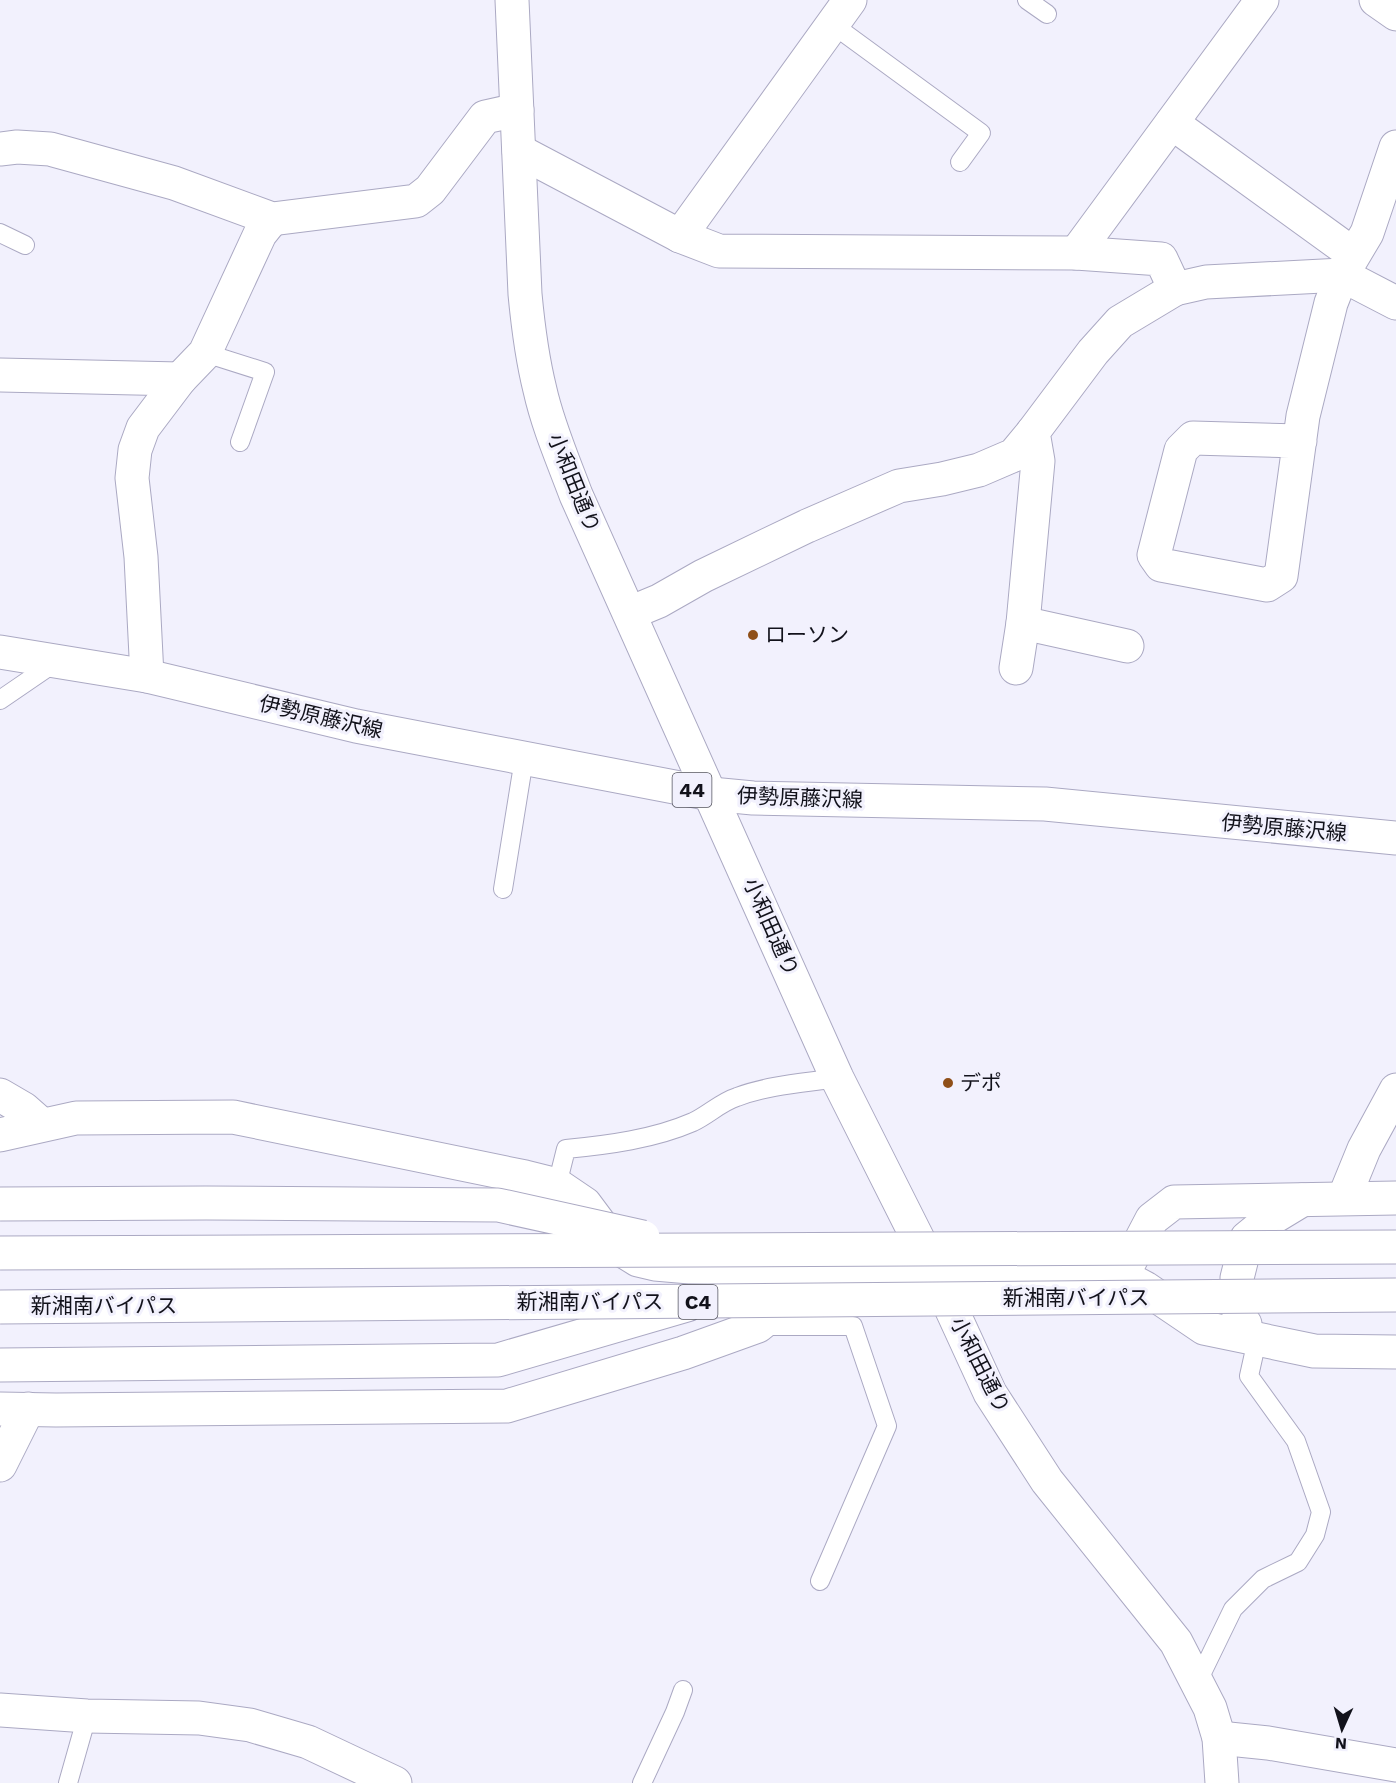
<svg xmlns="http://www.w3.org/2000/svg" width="1396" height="1783" font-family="'Work Sans','Noto Sans JP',sans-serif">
	<rect width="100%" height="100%" fill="#f2f1fd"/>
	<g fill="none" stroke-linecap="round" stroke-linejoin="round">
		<g stroke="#aba9c3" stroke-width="20">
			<g id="service">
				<polyline points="1027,0 1047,14"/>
				<polyline points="832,24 981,133 960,162"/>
				<polyline points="0,233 25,245"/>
				<polyline points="205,353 265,372 240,442"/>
				<polyline points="0,700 57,661"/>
				<polyline points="503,889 524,759"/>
				<path d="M 557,1185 L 566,1149 C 608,1145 654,1139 693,1122 C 708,1115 721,1102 737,1097 C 769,1085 804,1083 837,1078"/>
				<polyline points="760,1326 853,1326 887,1426 820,1581"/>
				<polyline points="1198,1681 1233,1609 1263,1579 1298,1562 1315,1535 1321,1512 1296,1441 1249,1376 1257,1340"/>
				<polyline points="68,1783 87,1716"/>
				<polyline points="642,1783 675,1712 683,1690"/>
			</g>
		</g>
		<g stroke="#aba9c3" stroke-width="35">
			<g id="minor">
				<polyline points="1376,0 1396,14"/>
				<polyline points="1172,123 1353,254"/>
				<polyline points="0,149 17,147 50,149 174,183 272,219 416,201 430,190 485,117 517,110"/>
				<polyline points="519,151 680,236 719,251 1076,253 1161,259 1175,289 1206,282 1342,275 1396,303"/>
				<polyline points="680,236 850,0"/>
				<polyline points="1076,253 1262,0"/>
				<polyline points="0,375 180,379"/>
				<polyline points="1300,441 1193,438 1181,450 1154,555 1161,565 1267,585 1281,576 1303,416 1331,303 1342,275 1367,233 1396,147"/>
				<polyline points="630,613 659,601 703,576 807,526 899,486 942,479 979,470 1014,455 1033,432"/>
				<polyline points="1023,623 1127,646"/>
				<polyline points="1016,668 1023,623 1038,461 1033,432 1093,352 1120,322 1175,289"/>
				<polyline points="147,676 141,557 132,478 135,450 143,428 180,379 205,353 260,234 272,219"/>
				<polyline points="0,1095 24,1109 41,1124"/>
				<polyline points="1344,1198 1364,1149 1396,1090"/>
				<polyline points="0,1465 28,1409"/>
				<polyline points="0,1710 87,1716 199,1718 250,1725 308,1742 395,1783"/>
				<polyline points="1219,1738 1268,1743 1396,1765"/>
			</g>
		</g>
		<g stroke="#aba9c3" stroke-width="35">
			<g id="tertiary">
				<path d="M 512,0 L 525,294 C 528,326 532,358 540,390 C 548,426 563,460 576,495 L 837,1078 L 934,1271 L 990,1393 L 1047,1481 L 1176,1642 L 1210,1708 L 1219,1738 L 1222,1783"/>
				<polyline points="0,1135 76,1118 233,1117 525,1177 557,1185 585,1204 617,1247 638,1260 655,1264 690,1267 839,1271"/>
				<polyline points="1123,1268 1130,1261 1152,1219 1174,1202 1396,1198"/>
				<polyline points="1245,1324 1239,1316 1237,1278 1247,1238 1269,1220 1302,1200"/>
				<polyline points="0,1409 56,1410 507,1406 683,1353 758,1326 795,1296 820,1282 905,1271 1106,1275 1128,1279 1145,1288 1204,1328 1314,1351 1396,1352"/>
			</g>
		</g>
		<g stroke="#aba9c3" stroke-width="35">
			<polyline id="primary" points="0,652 147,676 356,726 711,794 753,798 1045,804 1396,838"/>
		</g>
		<g stroke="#aba9c3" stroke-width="35">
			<polyline id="motorway" points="0,1365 498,1360 687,1305"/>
		</g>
		<use href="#service" stroke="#fff" stroke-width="18"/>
		<use href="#minor" stroke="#fff" stroke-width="33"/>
		<use href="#tertiary" stroke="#fff" stroke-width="33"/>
		<use href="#primary" stroke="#fff" stroke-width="33"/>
		<use href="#motorway" stroke="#fff" stroke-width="33"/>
		<g stroke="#aba9c3" stroke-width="35" stroke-linecap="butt">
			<g id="motorway-bridge">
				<polyline points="0,1204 206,1203 498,1205 643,1237"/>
				<polyline points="0,1253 1396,1247"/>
				<polyline points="0,1307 1396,1295"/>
			</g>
		</g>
		<use href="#motorway-bridge" stroke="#fff" stroke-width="33"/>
	</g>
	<g fill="#8f4f18" stroke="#f2f1fd" stroke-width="2">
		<circle cx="753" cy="635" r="6"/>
		<circle cx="948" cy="1083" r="6"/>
	</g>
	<g text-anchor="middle" stroke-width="6" stroke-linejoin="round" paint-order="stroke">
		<g fill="#f2f1fd" stroke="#55555f" stroke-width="1.5">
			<rect x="672.5" y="773" width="39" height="34" rx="4.5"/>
			<rect x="678.5" y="1285" width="39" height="34" rx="4.5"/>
		</g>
		<g font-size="20" font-weight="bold" fill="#12121b">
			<text x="692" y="797">44</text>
			<text x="698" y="1309">C4</text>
		</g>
		<g font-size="21" fill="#12121b" stroke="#f2f1fd">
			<text transform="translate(574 483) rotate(68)" y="7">小和田通り</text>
			<text transform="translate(321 717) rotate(13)" y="7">伊勢原藤沢線</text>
			<text transform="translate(800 798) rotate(2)" y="7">伊勢原藤沢線</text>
			<text transform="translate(1284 828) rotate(5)" y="7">伊勢原藤沢線</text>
			<text transform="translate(771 927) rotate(66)" y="7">小和田通り</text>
			<text x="1076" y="1305">新湘南バイパス</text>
			<text x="590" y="1309">新湘南バイパス</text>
			<text x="104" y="1313">新湘南バイパス</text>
			<text transform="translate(980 1365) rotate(63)" y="7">小和田通り</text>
		</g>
		<g font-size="21" fill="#12121b" stroke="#f2f1fd" text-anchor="start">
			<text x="765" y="642">ローソン</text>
			<text x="960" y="1090">デポ</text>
		</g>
	</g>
	<g transform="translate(1342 1729) rotate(184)" stroke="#f2f1fd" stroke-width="4.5" paint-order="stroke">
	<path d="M0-4.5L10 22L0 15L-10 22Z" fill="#12121b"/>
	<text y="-9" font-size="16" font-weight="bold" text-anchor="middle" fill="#12121b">N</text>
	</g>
</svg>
